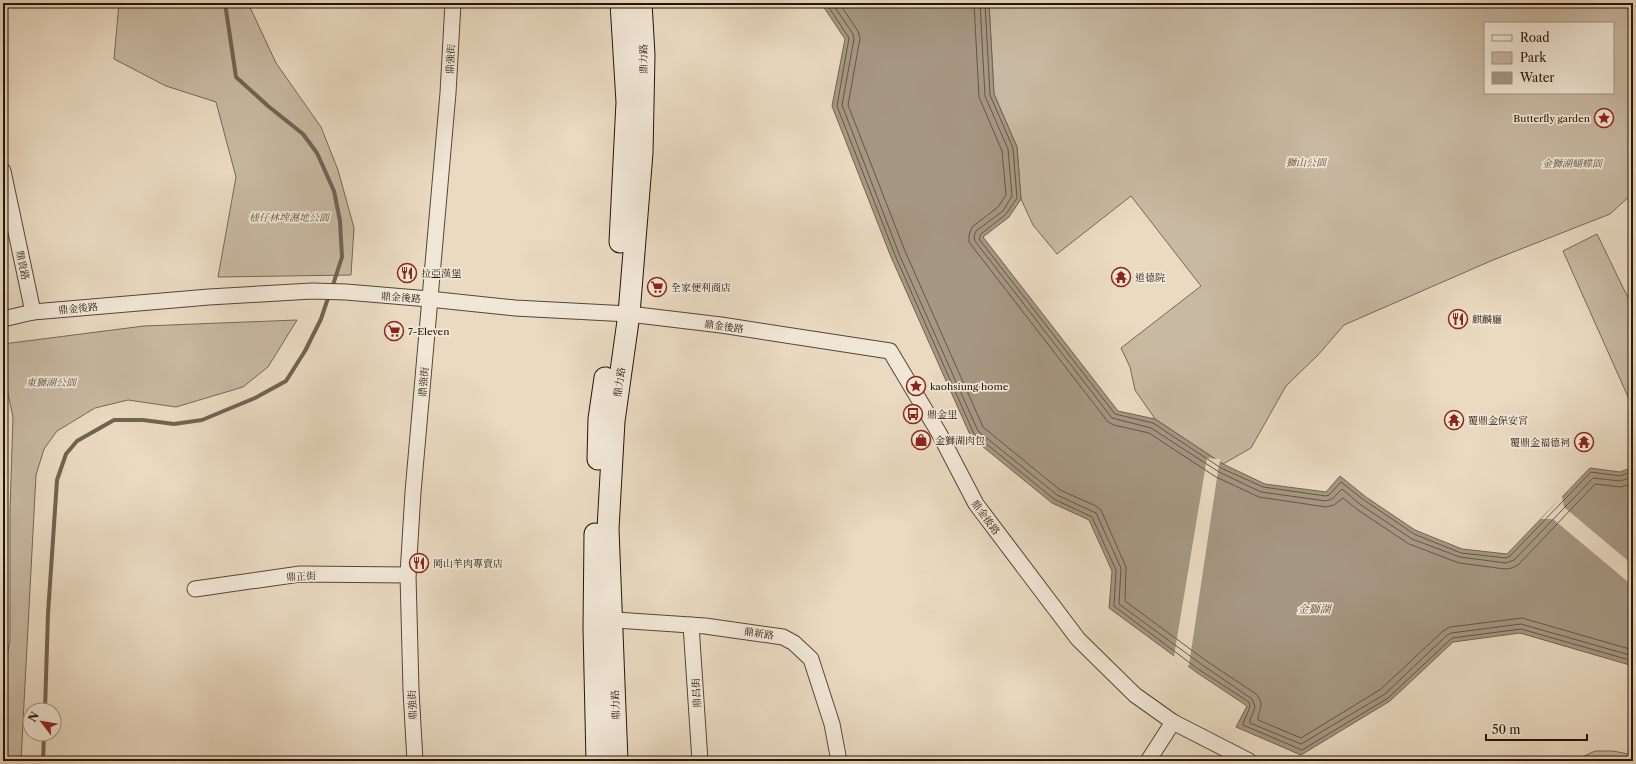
<svg xmlns="http://www.w3.org/2000/svg" width="1636" height="764" font-family="'Libre Caslon Text','Noto Serif TC',serif">
	<rect width="100%" height="100%" fill="#eadac1"/>
	<filter id="stains"><feTurbulence type="fractalNoise" baseFrequency=".005" numOctaves="4"/><feColorMatrix values="0 0 0 0 .2 0 0 0 0 .09 0 0 0 0 .02 0 0 0 .5 -.17"/></filter>
	<radialGradient id="worn" r=".72"><stop offset=".6" stop-color="#630" stop-opacity="0"/><stop offset="1" stop-color="#630" stop-opacity=".3"/></radialGradient>
	<g fill="#c8b9a2" stroke="#766756" fill-rule="evenodd">
		<polygon points="119,3 248,3 276,63 321,127 338,170 354,228 351,275 218,277 236,177 216,102 166,86 114,59"/>
		<path d="M 989,3 L 1633,3 L 1633,193 L 1610,214 L 1493,260 L 1344,325 L 1318,355 L 1286,386 L 1251,448 L 1223,464 L 1155,419 L 1135,390 L 1130,367 L 1121,348 L 1201,286 L 1131,196 L 1057,254 L 1033,225 L 1021,199 L 1017,147 L 994,94 ZM 1485,23 L 1613,23 L 1613,93 L 1485,93 Z"/>
		<polygon points="1597,234 1633,308 1633,408 1563,251"/>
		<polygon points="297,320 268,367 243,387 176,407 128,400 95,408 57,431 44,449 36,475 21,761 3,761 3,673 10,641 10,511 13,417 3,370 3,344 144,326"/>
		<polygon points="1595,751 1613,751 1633,755 1633,761 1574,761"/>
	</g>
	<polygon fill="#a69782" stroke="#726352" points="821,3 989,3 994,94 1017,147 1021,199 1009,217 983,237 1118,411 1155,419 1223,464 1265,484 1326,492 1340,476 1366,497 1415,530 1462,549 1507,554 1590,468 1620,472 1633,467 1633,666 1520,633 1453,642 1390,701 1301,755 1236,727 1247,706 1196,672 1109,608 1112,571 1089,520 1052,503 971,437 891,257 832,106 845,39"/>
	<g fill="#eadac1">
		<polygon points="1207,458 1219,459 1221,460 1219,464 1189,665 1187,668 1176,659 1174,656"/>
		<polygon points="1562,496 1564,507 1633,565 1633,586 1553,519 1541,519"/>
	</g>
	<g fill="none" stroke-linecap="round" stroke-linejoin="round">
		<g stroke="#645646" stroke-width="1">
			<polyline points="826,3 849,38 837,106 895,255 974,434 1054,499 1092,517 1116,570 1114,606 1198,669 1249,702 1250,707 1243,723 1243,725 1302,750 1388,698 1452,638 1521,629 1633,661"/>
			<polyline points="832,3 853,34 854,39 842,105 899,254 978,431 1057,495 1096,513 1121,568 1119,604 1201,664 1252,699 1255,707 1250,720 1250,723 1301,744 1385,694 1446,636 1451,633 1521,624 1633,656"/>
			<path d="M 839,3 L 858,31 L 860,38 L 848,105 L 905,251 L 983,427 L 1060,490 L 1096,506 L 1101,510 L 1126,567 L 1125,601 L 1205,660 L 1256,694 C 1266,705 1258,709 1258,720 L 1301,738 L 1381,689 L 1443,631 L 1450,627 L 1522,618 L 1633,650"/>
			<polyline points="974,3 979,97 1002,151 1006,195 998,207 972,227 969,235 969,242 1108,422 1114,425 1149,433 1216,477 1259,497 1326,507 1334,505 1343,498 1358,510 1409,544 1459,563 1505,569 1512,568 1518,565 1595,484 1621,487 1633,483"/>
			<polyline points="980,3 985,96 1008,149 1012,196 1003,211 976,231 974,236 975,241 1112,418 1151,428 1219,472 1261,492 1326,501 1332,499 1342,489 1361,505 1412,539 1460,557 1506,563 1514,560 1593,478 1620,481 1633,477"/>
			<polyline points="985,3 990,95 1013,148 1017,198 1006,214 981,234 979,239 1115,414 1153,423 1221,468 1263,487 1326,496 1329,495 1341,482 1364,500 1414,534 1461,553 1506,558 1510,556 1591,472 1620,476 1633,471"/>
		</g>
		<g stroke="#726352" stroke-width="4">
			<polyline points="225,3 236,77 268,106 303,134 317,153 334,191 340,221 342,257 332,288"/>
			<polyline points="45,710 48,614 57,480 66,454 77,441 114,420 143,420 174,424 202,420 255,398 286,381 305,351 321,319 329,295"/>
			<polyline points="43,761 44,734"/>
		</g>
		<g stroke="#554637" stroke-width="17">
			<g id="street">
				<polyline points="3,171 33,312"/>
				<polyline points="3,319 33,312 209,297 312,291 346,292 429,299 515,308 629,314 721,325 890,351 939,433 976,504 1078,639 1135,695 1173,722 1249,761"/>
				<polyline points="195,589 300,574 408,575"/>
				<polyline points="601,619 705,626 783,637 794,643 811,659 832,724 839,761"/>
				<polyline points="691,625 700,761"/>
				<polyline points="415,761 411,690 408,575 413,492 448,93 453,3"/>
				<polyline points="1148,761 1173,722"/>
			</g>
		</g>
		<g stroke="#231509" stroke-width="23">
			<g id="secondary">
				<polyline points="620,242 627,102 621,3"/>
				<polyline points="598,459 599,419 605,378"/>
				<polyline points="595,534 594,628 597,761"/>
				<polyline points="617,761 608,529 614,421 629,314 642,153 644,55 641,3"/>
			</g>
		</g>
		<use href="#street" stroke="#f1e7d7" stroke-width="15"/>
		<use href="#secondary" stroke="#f1e7d7" stroke-width="21"/>
	</g>
	<defs>
		<g id="sight-ring" transform="scale(1)"><circle r="9.5" fill="#f1e7d7" stroke="#8f2418" stroke-width="1.5"/><path d="M0-6L1.8-2.2L6-1.7L2.9 1.2L3.7 5.4L0 3.3L-3.7 5.4L-2.9 1.2L-6-1.7L-1.8-2.2Z" fill="#8f2418"/></g>
		<g id="restaurant-ring" transform="scale(1)"><circle r="9.5" fill="#f1e7d7" stroke="#8f2418" stroke-width="1.5"/><path d="M-5-6h1v4h1v-4h1v4h1v-4h1v5L-1.5 .5V6h-2V.5L-5-1ZM5-6V6H3V1.5H1.5Q1.5-4 5-6Z" fill="#8f2418"/></g>
		<g id="temple-ring" transform="scale(1)"><circle r="9.5" fill="#f1e7d7" stroke="#8f2418" stroke-width="1.5"/><path d="M0-6L5-2H3V0L6.5 2.5H4V6H1.5V3h-3V6H-4V2.5H-6.5L-3 0V-2H-5Z" fill="#8f2418"/></g>
		<g id="supermarket-ring" transform="scale(1)"><circle r="9.5" fill="#f1e7d7" stroke="#8f2418" stroke-width="1.5"/><path d="M-6-5.5h2.5l.6 2H6L4.5 2H-2.5L-4.4-4H-6ZM-1.5 3.2a1.3 1.3 0 1 0 .1 0ZM3 3.2a1.3 1.3 0 1 0 .1 0Z" fill="#8f2418"/></g>
		<g id="bus-ring" transform="scale(1)"><circle r="9.5" fill="#f1e7d7" stroke="#8f2418" stroke-width="1.5"/><path d="M-5-6H5V4H4V6H2V4H-2V6H-4V4H-5ZM-3.5-4V0h7V-4ZM-3.5 1.2v1.5H-2V1.2ZM2 1.2v1.5H3.5V1.2Z" fill="#8f2418"/></g>
		<g id="shop-ring" transform="scale(1)"><circle r="9.5" fill="#f1e7d7" stroke="#8f2418" stroke-width="1.5"/><path d="M-5-2.5h2.3a2.7 3.5 0 0 1 5.4 0H5L5.5 6h-11ZM-1.5-2.5h3a1.5 2.3 0 0 0-3 0Z" fill="#8f2418"/></g>
	</defs>
	<g fill-rule="evenodd">
		<use href="#sight-ring" x="1604" y="118"/>
		<use href="#restaurant-ring" x="407" y="273"/>
		<use href="#temple-ring" x="1121" y="277"/>
		<use href="#supermarket-ring" x="657" y="287"/>
		<use href="#restaurant-ring" x="1458" y="319"/>
		<use href="#supermarket-ring" x="394" y="331"/>
		<use href="#sight-ring" x="916" y="386"/>
		<use href="#bus-ring" x="913" y="414"/>
		<use href="#temple-ring" x="1454" y="420"/>
		<use href="#shop-ring" x="921" y="440"/>
		<use href="#temple-ring" x="1584" y="442"/>
		<use href="#restaurant-ring" x="419" y="563"/>
	</g>
	<g text-anchor="middle" stroke-width="3.5" stroke-linejoin="round" paint-order="stroke">
		<g font-size="10" fill="#231509" stroke="#f1e7d7">
			<text transform="translate(450 59) rotate(-87)" y="4">鼎強街</text>
			<text transform="translate(643 59) rotate(-91)" y="4">鼎力路</text>
			<text transform="translate(23 265) rotate(78)" y="4">鼎貴路</text>
			<text transform="translate(401 297) rotate(4)" y="4">鼎金後路</text>
			<text transform="translate(78 308) rotate(-5)" y="4">鼎金後路</text>
			<text transform="translate(724 326) rotate(8)" y="4">鼎金後路</text>
			<text transform="translate(423 382) rotate(-85)" y="4">鼎強街</text>
			<text transform="translate(619 382) rotate(-82)" y="4">鼎力路</text>
			<text transform="translate(986 517) rotate(54)" y="4">鼎金後路</text>
			<text transform="translate(301 576) rotate(-3)" y="4">鼎正街</text>
			<text transform="translate(759 633) rotate(8)" y="4">鼎新路</text>
			<text transform="translate(696 693) rotate(-94)" y="4">鼎昌街</text>
			<text transform="translate(412 705) rotate(-93)" y="4">鼎強街</text>
			<text transform="translate(615 705) rotate(-93)" y="4">鼎力路</text>
		</g>
		<g font-size="10" fill="#231509" stroke="#f1e7d7" text-anchor="start">
			<text x="1590" y="122" text-anchor="end">Butterfly garden</text>
			<text x="421" y="277">拉亞漢堡</text>
			<text x="1135" y="281">道德院</text>
			<text x="671" y="291">全家便利商店</text>
			<text x="1472" y="323">麒麟廳</text>
			<text x="408" y="335">7-Eleven</text>
			<text x="930" y="390">kaohsiung home</text>
			<text x="927" y="418">鼎金里</text>
			<text x="1468" y="424">覆鼎金保安宮</text>
			<text x="935" y="444">金獅湖肉包</text>
			<text x="1570" y="446" text-anchor="end">覆鼎金福德祠</text>
			<text x="433" y="567">岡山羊肉專賣店</text>
		</g>
		<g font-size="10" font-style="italic" fill="#5d4e3f" stroke="#f1e7d7">
			<text x="1306" y="166">獅山公園</text>
			<text x="1572" y="167">金獅湖蝴蝶園</text>
			<text x="289" y="221">檨仔林埤濕地公園</text>
			<text x="51" y="386">東獅湖公園</text>
		</g>
		<g font-size="11" font-style="italic" fill="#574939" stroke="#f1e7d7">
			<text x="1314" y="613">金獅湖</text>
		</g>
	</g>
	<rect width="1636" height="764" fill="none" stroke="#eadac1" stroke-width="16"/>
	<rect x="4" y="4" width="1628" height="756" fill="none" stroke="#231509" stroke-width="2"/>
	<rect x="8" y="8" width="1620" height="748" fill="none" stroke="#231509"/>
	<rect x="1484" y="22" width="130" height="72" fill="#f1e7d7" stroke="#9f9385"/>
	<rect x="1492" y="35" width="20" height="6" fill="#f1e7d7" stroke="#9f9385"/>
	<text x="1520" y="42" font-size="12" fill="#231509">Road</text>
	<rect x="1492" y="52" width="20" height="12" fill="#c8b9a2" stroke="#9f9385"/>
	<text x="1520" y="62" font-size="12" fill="#231509">Park</text>
	<rect x="1492" y="72" width="20" height="12" fill="#a69782" stroke="#9f9385"/>
	<text x="1520" y="82" font-size="12" fill="#231509">Water</text>
	<g transform="translate(42 722) rotate(301)"><circle r="19" fill="#f1e7d7" stroke="#9f9385"/>
	<path d="M0-3L7 15L0 10L-7 15Z" fill="#8f2418"/>
	<text y="-6" font-size="11" font-weight="bold" text-anchor="middle" fill="#231509">N</text>
	</g>
	<path d="M1486 734v6h101v-6" fill="none" stroke="#231509" stroke-width="2"/>
	<text x="1492" y="734" font-size="12" fill="#231509" stroke="#f1e7d7" stroke-width="3" paint-order="stroke">50 m</text>
	<rect width="100%" height="100%" filter="url(#stains)"/>
	<rect width="100%" height="100%" fill="url(#worn)"/>
</svg>
